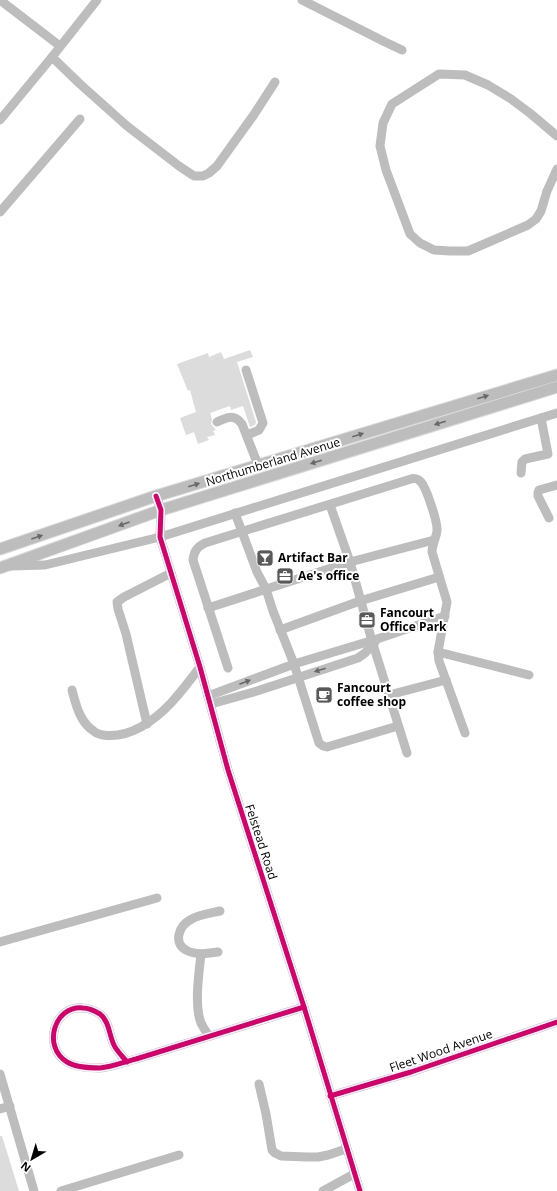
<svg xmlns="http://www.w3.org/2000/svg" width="557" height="1191" font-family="'Open Sans',sans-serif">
	<rect width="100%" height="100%" fill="#fff"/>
	<g fill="#dcdcdc">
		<polygon points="250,350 253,357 237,362 256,422 255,425 250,427 243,406 231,410 230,406 210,413 212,419 211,424 216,430 213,431 215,435 207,437 209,440 198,444 194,432 186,435 180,418 196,412 190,390 188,391 177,364 208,353 209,357 221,352 224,359"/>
		<polygon points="0,1136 2,1136 19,1191 0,1191"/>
	</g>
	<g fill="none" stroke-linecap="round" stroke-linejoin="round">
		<g stroke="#dbdbdb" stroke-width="13">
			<g id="major">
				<polyline points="0,549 156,496 557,375"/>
				<polyline points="0,568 161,510 557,387"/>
			</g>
		</g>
		<g stroke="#bdbdbd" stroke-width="9">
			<polyline points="0,0 60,46"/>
			<polyline points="302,0 385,42 402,50"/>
			<polyline points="52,57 80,84 127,126 179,166 194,176 203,176 209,173 217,166 253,116 275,82"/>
			<polyline points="0,120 52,57 97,0"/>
			<polyline points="557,136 531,114 511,99 488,85 465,75 439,74 392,104 383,123 380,146 386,170 410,234 420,243 434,250 450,251 468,251 528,225 536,219 541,211 547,191 557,169"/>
			<polyline points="0,212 80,119"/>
			<polyline points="246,370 263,423 259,430 247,435"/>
			<path d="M 217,422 C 228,417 234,414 242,424 L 258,465"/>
			<polyline points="521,473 522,462 525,459 548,454 541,418"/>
			<polyline points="156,496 161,510 160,537 200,667 228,770 304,1007 360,1191"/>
			<polyline points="330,505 350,562 372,641 407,753"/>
			<polyline points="235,513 257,572 266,589 273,611 294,664 319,743 323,746 327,747 398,726"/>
			<polyline points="549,518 538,496 538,493 539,490 557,485"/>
			<polyline points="11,566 45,565 160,537 557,413"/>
			<polyline points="208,608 350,562 434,540"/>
			<polyline points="280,630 360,601 439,577"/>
			<polyline points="438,652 529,675"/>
			<path d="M 228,668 L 193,560 C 194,551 197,547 205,543 L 411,479 C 414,478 418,479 420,481 C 426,486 438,523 437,531 C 436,538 432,545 432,552 L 447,602 L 438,652 L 439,661 L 465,733"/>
			<path d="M 72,690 C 76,705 80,723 95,732 C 97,734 100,734 103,735 C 129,739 154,721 171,703 C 181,692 191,679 200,667"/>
			<polyline points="389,695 446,680"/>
			<polyline points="208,696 294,664 377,639 445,616"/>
			<polyline points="211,704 257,691 358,658 365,653 375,642"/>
			<polyline points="147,724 126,634 118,609 117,602 124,597 171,573"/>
			<polyline points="0,942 157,898"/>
			<polyline points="201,954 218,952"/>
			<path d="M 209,1036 C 206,1032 203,1027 201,1023 C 194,1005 199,973 201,954 C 196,953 190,953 186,950 C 173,943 179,926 190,920 C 197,915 211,913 220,911"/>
			<path d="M 127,1062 C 123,1057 118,1052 115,1047 C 109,1037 110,1022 100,1014 C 95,1011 89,1008 83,1008 C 54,1005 42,1047 67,1062 C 75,1067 90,1068 100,1068 C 112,1067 124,1062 136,1059 L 304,1007"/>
			<polyline points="0,1074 34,1191"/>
			<polyline points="259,1084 266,1114 272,1150 275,1153 281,1156 307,1157 318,1157 328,1155 346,1149"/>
			<polyline points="330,1096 411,1072 557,1022"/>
			<polyline points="0,1109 10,1106"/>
			<polyline points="61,1191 179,1155"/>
			<polyline points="323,1191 354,1174 354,1171"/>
		</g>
		<use href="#major" stroke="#bdbdbd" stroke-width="11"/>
		<g stroke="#fff" stroke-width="8">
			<g id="cycleway">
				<polyline points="156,496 161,510 160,537 200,667 228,770 304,1007 360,1191"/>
				<path d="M 127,1062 C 123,1057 118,1052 115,1047 C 109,1037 110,1022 100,1014 C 95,1011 89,1008 83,1008 C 54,1005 42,1047 67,1062 C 75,1067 90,1068 100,1068 C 112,1067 124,1062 136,1059 L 304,1007"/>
				<polyline points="330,1096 411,1072 557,1022"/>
			</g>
		</g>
		<use href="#cycleway" stroke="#d6006c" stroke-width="5"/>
	</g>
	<defs><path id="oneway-solid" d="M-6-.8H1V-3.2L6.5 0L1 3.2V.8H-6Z"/></defs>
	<g fill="#686868">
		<use href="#oneway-solid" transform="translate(483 397) rotate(-17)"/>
		<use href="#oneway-solid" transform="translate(440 423) rotate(163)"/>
		<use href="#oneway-solid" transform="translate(358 435) rotate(-17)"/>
		<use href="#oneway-solid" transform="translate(316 462) rotate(163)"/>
		<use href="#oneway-solid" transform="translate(194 485) rotate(-17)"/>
		<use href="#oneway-solid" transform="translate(124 524) rotate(160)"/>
		<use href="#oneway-solid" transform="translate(37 537) rotate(-19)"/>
		<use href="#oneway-solid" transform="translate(320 670) rotate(162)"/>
		<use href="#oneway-solid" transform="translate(245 682) rotate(-21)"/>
	</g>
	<defs>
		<g id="bar-square" transform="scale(0.9)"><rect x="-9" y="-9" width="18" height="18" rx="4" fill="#595959" stroke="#fff"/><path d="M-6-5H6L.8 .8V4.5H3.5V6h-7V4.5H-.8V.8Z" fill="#fff"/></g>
		<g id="office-square" transform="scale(0.9)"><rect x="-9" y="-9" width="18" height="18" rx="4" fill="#595959" stroke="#fff"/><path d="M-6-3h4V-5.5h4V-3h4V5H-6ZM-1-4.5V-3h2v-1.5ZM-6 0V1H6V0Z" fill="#fff"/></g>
		<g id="cafe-square" transform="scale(0.9)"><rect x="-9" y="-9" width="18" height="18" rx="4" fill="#595959" stroke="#fff"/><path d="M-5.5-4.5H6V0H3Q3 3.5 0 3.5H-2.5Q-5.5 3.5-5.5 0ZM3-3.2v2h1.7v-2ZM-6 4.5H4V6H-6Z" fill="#fff"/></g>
	</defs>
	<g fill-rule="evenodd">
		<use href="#bar-square" x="265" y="558"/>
		<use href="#office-square" x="285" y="576"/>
		<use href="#office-square" x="367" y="620"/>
		<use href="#cafe-square" x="324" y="695"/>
	</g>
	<g text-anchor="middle" stroke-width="4" stroke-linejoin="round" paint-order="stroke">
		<g font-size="12" fill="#000" stroke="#fff">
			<text transform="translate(273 462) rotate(-17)" y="4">Northumberland Avenue</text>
			<text transform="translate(261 842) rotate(72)" y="4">Felstead Road</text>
			<text transform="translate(441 1051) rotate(-19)" y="4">Fleet Wood Avenue</text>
		</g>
		<g font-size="12" font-weight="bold" fill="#000" stroke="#fff" text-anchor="start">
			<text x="278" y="562">Artifact Bar</text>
			<text x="298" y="580">Ae's office</text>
			<text x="380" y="617">Fancourt<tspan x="380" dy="14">Office Park</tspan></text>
			<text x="337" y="692">Fancourt<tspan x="337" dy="14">coffee shop</tspan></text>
		</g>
	</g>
	<g transform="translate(32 1159) rotate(218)" stroke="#ffffff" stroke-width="3" paint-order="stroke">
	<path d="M0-3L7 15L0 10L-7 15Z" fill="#000000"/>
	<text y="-6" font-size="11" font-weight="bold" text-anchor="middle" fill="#000000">N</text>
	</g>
</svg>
